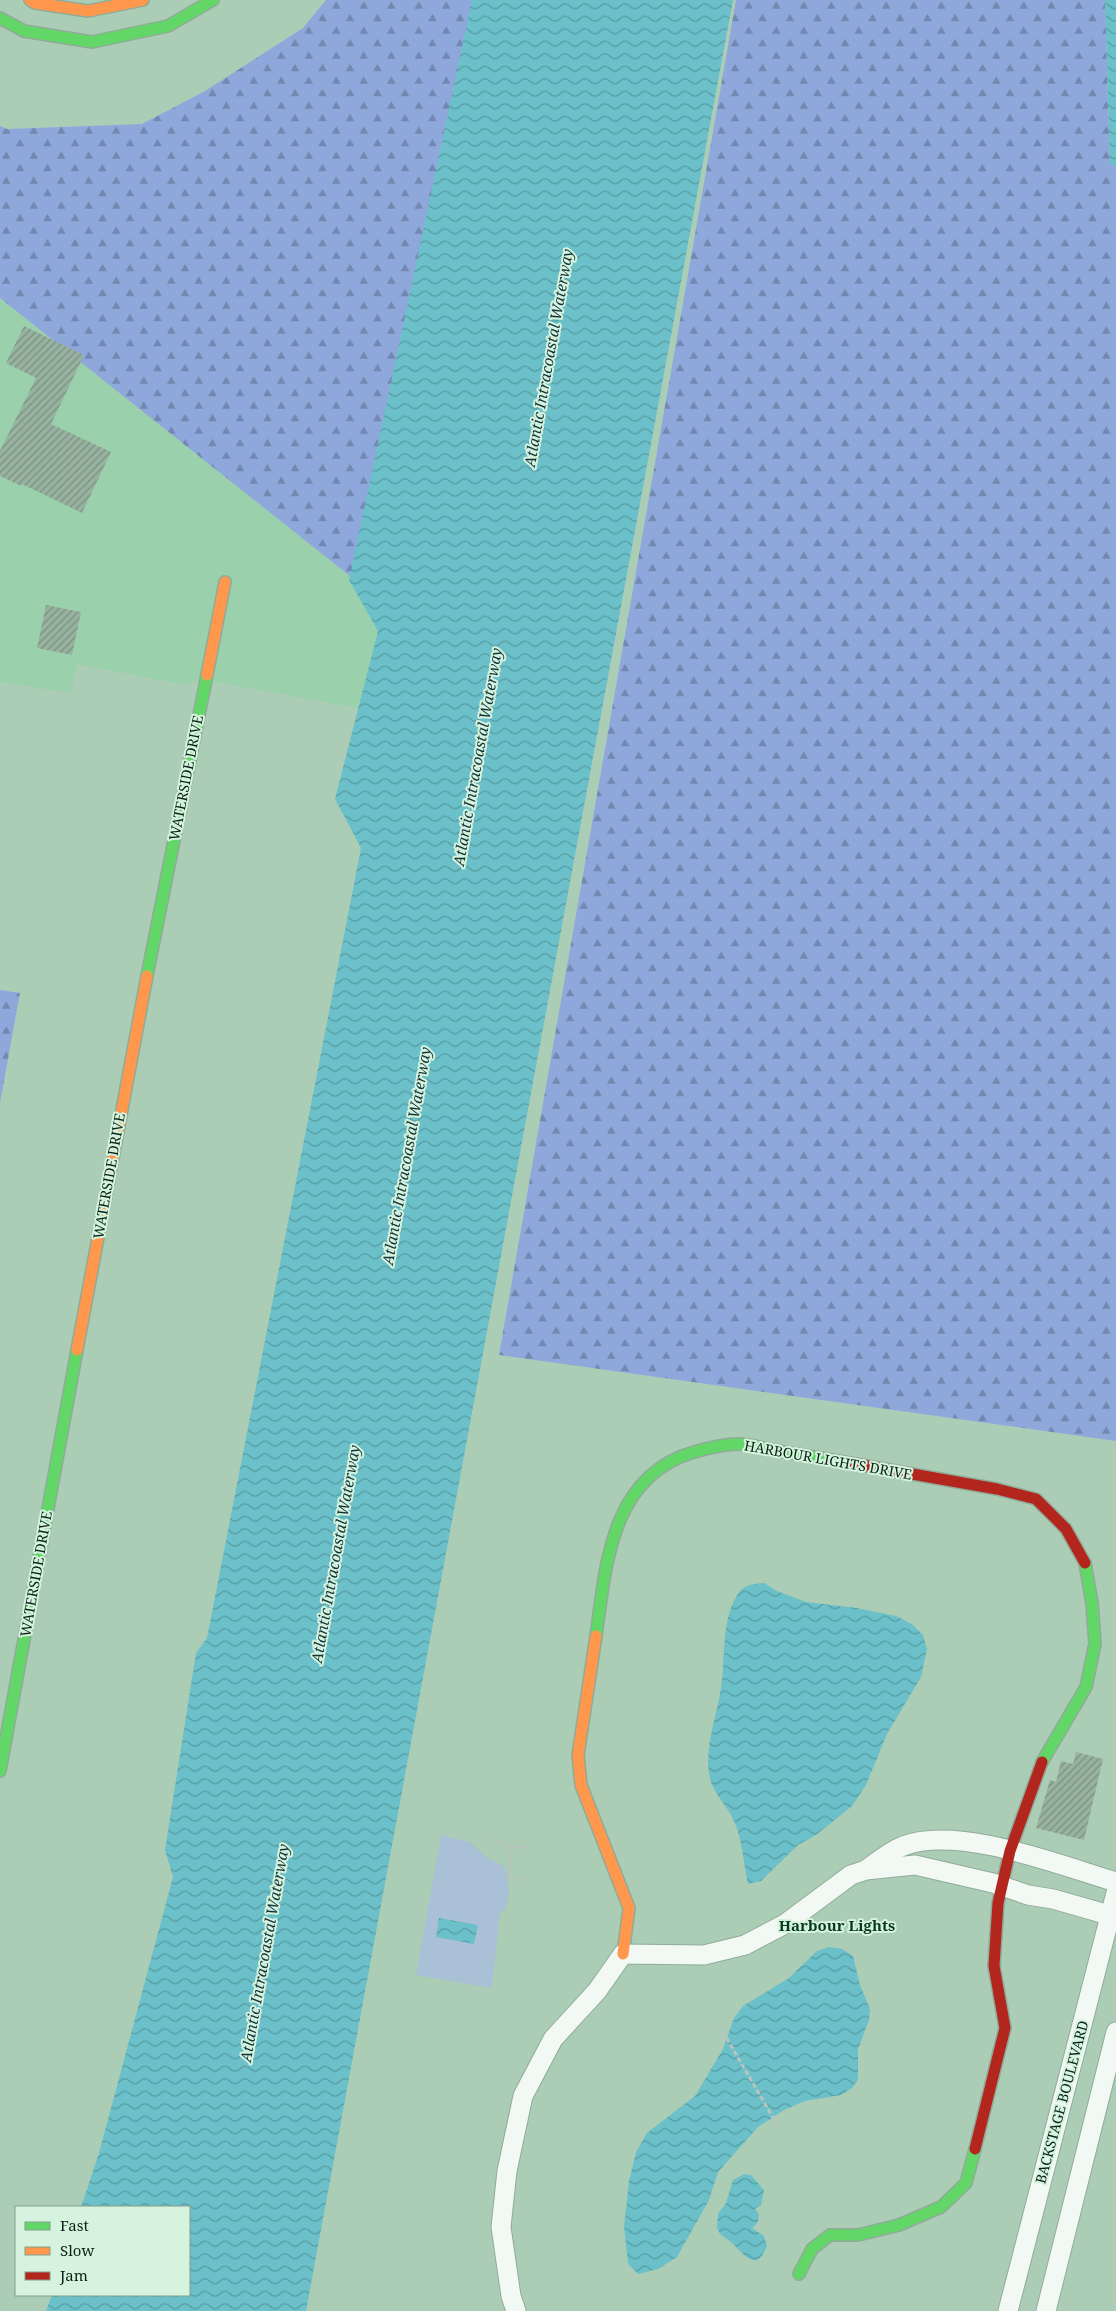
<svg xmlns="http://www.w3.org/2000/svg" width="1116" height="2311" font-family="'Noto Serif',serif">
	<defs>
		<pattern id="forest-firs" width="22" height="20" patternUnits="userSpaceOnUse" patternTransform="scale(1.25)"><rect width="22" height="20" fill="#8fa8dc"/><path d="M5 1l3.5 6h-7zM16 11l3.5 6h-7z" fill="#7388b1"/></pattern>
		<pattern id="water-waves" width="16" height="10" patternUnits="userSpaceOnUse" patternTransform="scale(1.25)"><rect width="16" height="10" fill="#6bc0c9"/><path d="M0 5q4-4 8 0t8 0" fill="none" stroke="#569ca2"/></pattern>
		<pattern id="building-hatch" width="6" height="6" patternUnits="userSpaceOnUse" patternTransform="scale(1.25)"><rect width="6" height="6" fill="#98b2a0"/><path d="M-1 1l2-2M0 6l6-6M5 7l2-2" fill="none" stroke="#7a9081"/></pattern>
	</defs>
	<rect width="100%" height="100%" fill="#abcdb6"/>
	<polygon fill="#9ad0ac" points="0,298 360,584 378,631 358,708 205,680 181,684 77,664 71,693 0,682"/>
	<g fill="url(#forest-firs)">
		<polygon points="326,0 479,0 360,584 0,298 0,126 7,129 142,124 205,91 303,28"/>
		<polygon points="736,0 1105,0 1110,165 1116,165 1116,1441 499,1355"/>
		<polygon points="0,990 20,993 0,1103"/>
	</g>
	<path fill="#a9c0d6" d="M 441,1835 L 470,1842 L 486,1857 L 504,1867 L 507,1873 L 509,1895 L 506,1908 L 500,1913 C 496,1939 496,1963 491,1988 L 416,1975 Z"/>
	<g fill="url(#water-waves)">
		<polygon points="472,0 733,0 306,2311 46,2311 52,2295 189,2295 189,2207 81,2207 99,2153 173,1877 165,1850 196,1653 207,1638 361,848 335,799 378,631 349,580"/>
		<polygon points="1105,0 1116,0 1116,165 1110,165"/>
		<path d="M 764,1583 L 777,1591 L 806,1602 L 857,1608 L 896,1616 L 912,1624 L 923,1635 L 927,1649 L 921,1677 L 887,1734 L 866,1785 L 852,1806 L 816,1835 L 798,1845 L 761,1881 L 748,1884 C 743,1862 743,1842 734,1821 C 728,1806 713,1794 710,1778 C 703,1750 717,1716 721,1688 C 726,1657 720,1618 740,1591 C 746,1584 755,1584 764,1583 Z"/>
		<polygon points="439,1918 478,1925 474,1944 436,1937"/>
		<polygon points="829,1947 842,1949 853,1956 860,1985 870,2009 869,2020 858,2049 858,2080 852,2088 841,2095 805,2101 784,2110 758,2127 718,2172 709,2200 677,2257 658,2269 638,2274 628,2264 624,2226 629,2181 636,2152 647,2133 695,2096 723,2049 734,2018 743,2006 789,1978 817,1951"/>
		<path d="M 744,2174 L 751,2175 L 764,2190 L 761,2205 L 755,2209 L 759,2214 L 758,2222 L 752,2228 L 764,2236 L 767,2246 C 756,2275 742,2252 731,2242 C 725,2237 720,2236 717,2228 L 718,2214 L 726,2203 L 733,2180 Z"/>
	</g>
	<g fill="url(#building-hatch)">
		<polygon points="24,326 84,355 51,424 111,452 82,513 22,484 21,486 0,476 0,451 36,378 6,363"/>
		<polygon points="46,605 81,612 72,655 37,648"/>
		<polygon points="1076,1752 1103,1759 1084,1840 1036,1828 1050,1780 1056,1782 1061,1761 1073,1764"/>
	</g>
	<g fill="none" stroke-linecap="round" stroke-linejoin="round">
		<g stroke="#90ab99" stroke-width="21">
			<g id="street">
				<path d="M 867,1869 C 878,1861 889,1852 903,1846 C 959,1825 1059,1865 1116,1882"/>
				<polyline points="516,2311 511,2296 501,2227 507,2171 523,2096 553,2039 597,1991 623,1954 704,1955 745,1945 785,1924 851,1875 866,1870 915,1865 993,1883 1028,1895 1053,1899 1116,1917"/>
				<polyline points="1008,2311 1116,1893"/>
				<polyline points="1046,2311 1116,2032"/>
			</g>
		</g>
		<g stroke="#90ab99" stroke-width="14">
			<g id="fast">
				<polyline points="0,18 24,31 92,42 168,26 213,0"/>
				<polyline points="147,976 207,675"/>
				<path d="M 596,1636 C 606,1564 611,1476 694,1452 C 708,1448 724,1444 739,1444 C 749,1444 761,1448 772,1450 C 798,1454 824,1459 850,1463"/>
				<polyline points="1042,1762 1086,1687 1095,1644 1092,1603 1085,1563"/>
				<polyline points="0,1771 77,1350"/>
				<polyline points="799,2274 812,2249 830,2235 858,2235 899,2225 941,2207 966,2183 975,2149"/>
			</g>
		</g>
		<g stroke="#90ab99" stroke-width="14">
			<g id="slow">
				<polyline points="30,0 35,3 88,11 143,0"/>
				<polyline points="207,675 225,582"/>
				<polyline points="77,1350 147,976"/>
				<polyline points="596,1636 578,1755 581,1785 629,1908 623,1954"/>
			</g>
		</g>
		<g stroke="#90ab99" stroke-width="14">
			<g id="jam">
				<polyline points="850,1463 997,1489 1036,1499 1066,1529 1085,1563"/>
				<polyline points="975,2149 1005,2028 994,1966 998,1903 1010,1851 1042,1762"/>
			</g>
		</g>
		<g stroke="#bac4be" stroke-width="3" stroke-dasharray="5 2.5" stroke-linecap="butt">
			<polyline points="492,1839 509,1847 528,1847"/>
			<polyline points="512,1847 509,1877 522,1880"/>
			<polyline points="719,2025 779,2128"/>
		</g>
		<use href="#street" stroke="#f2f8f4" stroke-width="19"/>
		<use href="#fast" stroke="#63d668" stroke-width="11"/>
		<use href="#slow" stroke="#ff974d" stroke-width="11"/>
		<use href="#jam" stroke="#b3261e" stroke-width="11"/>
	</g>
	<g text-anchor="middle" stroke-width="4" stroke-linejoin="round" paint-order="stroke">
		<g font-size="14" fill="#082213" stroke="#d5f3de">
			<text transform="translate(186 778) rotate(-79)" y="5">WATERSIDE DRIVE</text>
			<text transform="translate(109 1176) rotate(-80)" y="5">WATERSIDE DRIVE</text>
			<text transform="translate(828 1460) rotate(10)" y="5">HARBOUR LIGHTS DRIVE</text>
			<text transform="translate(36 1574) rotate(-80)" y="5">WATERSIDE DRIVE</text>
			<text transform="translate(1062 2102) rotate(-75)" y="5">BACKSTAGE BOULEVARD</text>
		</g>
		<g font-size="15" font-style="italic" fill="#113239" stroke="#d5f3de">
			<text transform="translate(549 358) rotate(-80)" y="5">Atlantic Intracoastal Waterway</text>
			<text transform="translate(478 757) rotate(-80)" y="5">Atlantic Intracoastal Waterway</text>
			<text transform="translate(407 1156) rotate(-80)" y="5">Atlantic Intracoastal Waterway</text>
			<text transform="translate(336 1554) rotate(-80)" y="5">Atlantic Intracoastal Waterway</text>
			<text transform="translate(265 1953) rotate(-80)" y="5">Atlantic Intracoastal Waterway</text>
		</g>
		<g font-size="15" font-weight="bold" fill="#08381e" stroke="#d5f3de">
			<text x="837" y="1931">Harbour Lights</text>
		</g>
	</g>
	<rect x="15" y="2206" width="175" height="90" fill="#d5f3de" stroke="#839f8d"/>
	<rect x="25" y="2222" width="25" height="8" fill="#63d668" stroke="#839f8d"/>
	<text x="60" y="2231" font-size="15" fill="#082213">Fast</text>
	<rect x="25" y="2247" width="25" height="8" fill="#ff974d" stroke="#839f8d"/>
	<text x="60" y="2256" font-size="15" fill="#082213">Slow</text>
	<rect x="25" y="2272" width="25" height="8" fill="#b3261e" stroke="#839f8d"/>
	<text x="60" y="2281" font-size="15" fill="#082213">Jam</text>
</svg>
